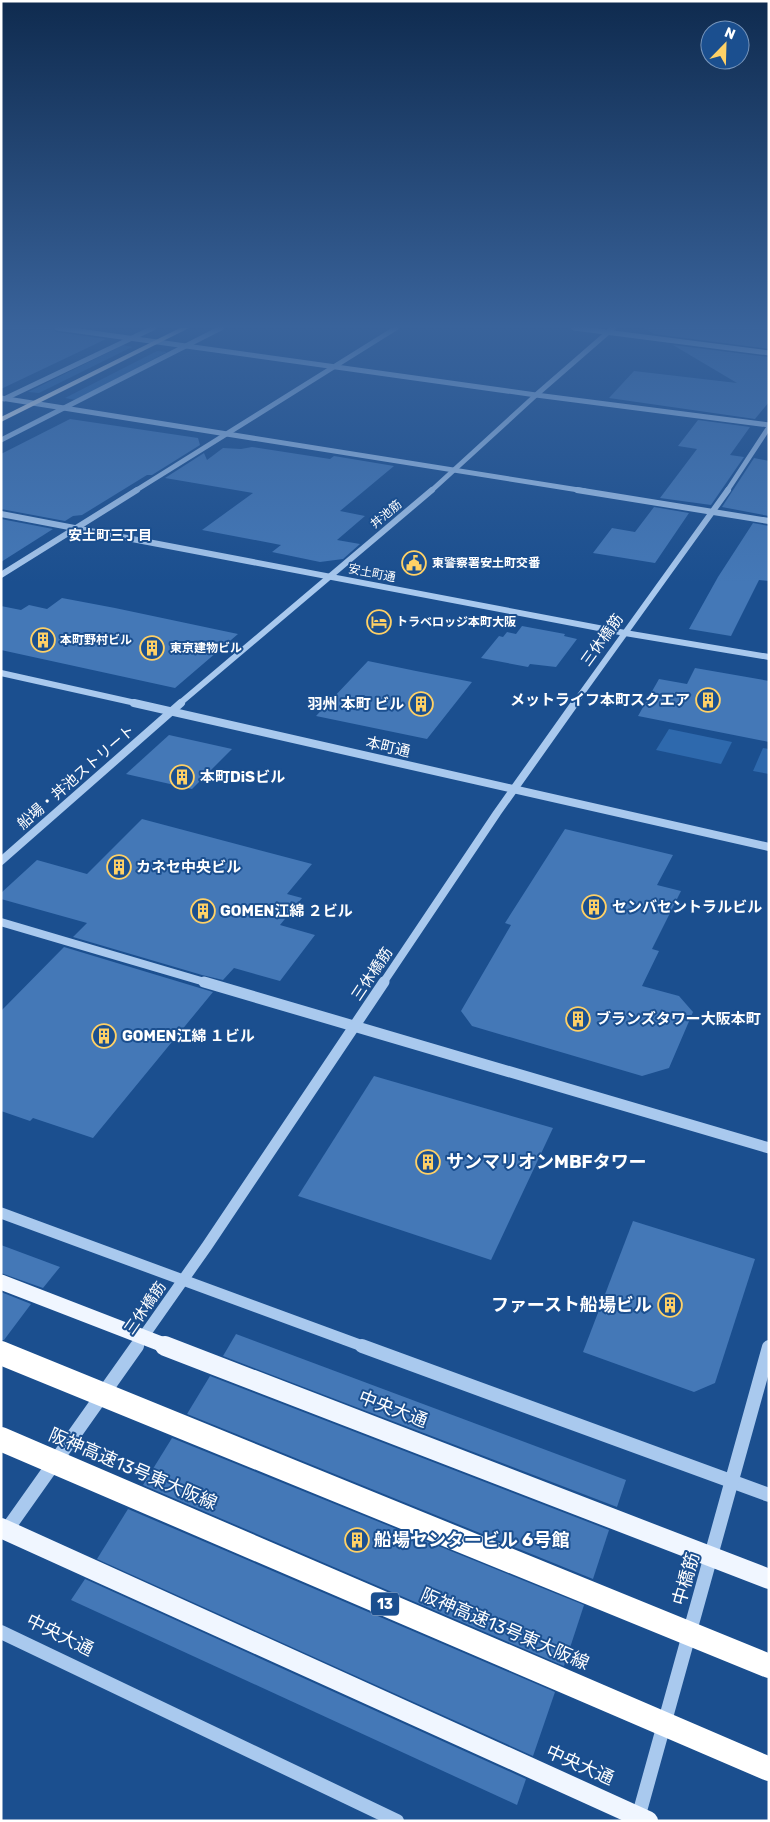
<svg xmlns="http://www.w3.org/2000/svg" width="770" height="1822" font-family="Rubik,'Noto Sans JP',sans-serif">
	<rect width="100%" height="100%" fill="#1b4f8f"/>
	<g fill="#2e69ad">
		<polygon points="123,345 132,347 39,393 28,392"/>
		<polygon points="157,351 167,352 76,400 65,398"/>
		<polygon points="669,729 732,742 721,764 656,750"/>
		<polygon points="763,748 769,749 769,774 753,771"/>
	</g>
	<g fill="#4478b7">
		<polygon points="1,328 53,328 56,332 106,339 1,389"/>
		<polygon points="644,328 769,328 769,349 654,334"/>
		<polygon points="673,345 769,357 769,402 755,419 609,398 634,371 737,383"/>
		<polygon points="70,419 198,438 200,445 152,475 147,475 82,515 73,516 65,521 1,509 1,454"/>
		<polygon points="698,420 750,427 730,455 744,457 711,505 660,498 697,449 678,446"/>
		<polygon points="252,447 330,459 334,456 394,466 340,511 365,516 337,540 360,544 343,559 320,562 272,552 281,545 202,530 253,493 165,478 204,453 207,460 223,448 241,449"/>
		<polygon points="754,458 769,461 769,516 722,507"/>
		<polygon points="654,507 689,513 655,563 593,553 612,528 635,532"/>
		<polygon points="1,519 53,529 1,562"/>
		<polygon points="753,523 769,526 769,581 759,580 731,636 689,629 718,577"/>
		<polygon points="62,598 115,608 238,634 175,688 1,650 1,606 21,610 29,605 47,609"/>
		<polygon points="522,626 565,634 564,636 577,639 556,667 530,664 528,667 481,658 499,636 503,637 507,632 516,634"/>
		<polygon points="368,661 416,671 472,682 427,739 316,716"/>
		<polygon points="695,668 769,681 769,742 638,716 659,679 687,684"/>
		<polygon points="169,735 232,749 192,789 126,774"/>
		<polygon points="142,819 312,864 287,894 302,898 280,925 315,935 280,981 234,968 223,980 202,975 73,937 87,923 1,899 1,893 37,860 87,874"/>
		<polygon points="565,829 673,855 657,885 681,891 652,949 659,951 642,986 679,996 693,1012 669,1068 642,1076 472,1026 461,1011 511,925 505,923"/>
		<polygon points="64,947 213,992 93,1138 33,1118 30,1121 1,1111 1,1011"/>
		<polygon points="374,1076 553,1128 491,1260 298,1196"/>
		<polygon points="633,1221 755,1259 715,1383 694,1392 583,1352"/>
		<polygon points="1,1245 60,1267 43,1288 1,1273"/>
		<polygon points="1,1292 31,1304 4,1340 1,1340"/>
		<polygon points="236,1334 626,1480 617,1507 223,1356"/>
		<polygon points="210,1376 609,1530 593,1579 187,1414"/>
		<polygon points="172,1438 584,1605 564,1666 143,1485"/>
		<polygon points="128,1509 555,1692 533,1756 97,1559"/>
		<polygon points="85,1579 526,1779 517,1805 71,1600"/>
	</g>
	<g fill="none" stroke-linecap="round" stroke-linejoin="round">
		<g stroke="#a9c9ee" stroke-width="5">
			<polyline points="57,328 536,395 769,425"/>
			<polyline points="574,328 769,353"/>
			<polyline points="1,398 585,491"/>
			<polyline points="4,399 153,328"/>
			<polyline points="1,440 221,328"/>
			<polyline points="135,491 396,328"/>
			<polyline points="431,491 536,395 613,328"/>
			<polyline points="727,491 769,427"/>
		</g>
		<g stroke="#a9c9ee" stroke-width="6">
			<polyline points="577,490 769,521"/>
			<polyline points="1,514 625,633 769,657"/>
			<polyline points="1,575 137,490"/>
			<polyline points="1,673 140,704"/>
			<polyline points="179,704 432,490"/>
			<polyline points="574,704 728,490"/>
		</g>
		<g stroke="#a9c9ee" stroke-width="8">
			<polyline points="134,703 769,847"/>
			<polyline points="1,861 181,703"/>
			<polyline points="1,922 208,983"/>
			<polyline points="383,983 497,813 575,703"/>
		</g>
		<g stroke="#a9c9ee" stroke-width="11">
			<polyline points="204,982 769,1148"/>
			<polyline points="1,1213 365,1347"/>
			<polyline points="136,1347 207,1246 384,982"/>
		</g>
		<g stroke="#a9c9ee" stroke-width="14">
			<polyline points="362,1346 769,1495"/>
			<polyline points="6,1531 137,1346"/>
			<polyline points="1,1632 397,1821"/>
			<polyline points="638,1818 769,1347"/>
		</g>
		<polygon fill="#fff" fill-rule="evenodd" points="180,328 189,328 1,422 1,417"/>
		<polyline stroke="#f0f6ff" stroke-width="15" points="1,1282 169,1347"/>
		<g stroke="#f0f6ff" stroke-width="20">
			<polyline points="165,1346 769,1579"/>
			<polyline points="1,1528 648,1821"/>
		</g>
		<g stroke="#fff" stroke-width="24">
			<polyline points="1,1353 769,1666"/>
			<polyline points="1,1439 769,1769"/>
		</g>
	</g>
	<linearGradient id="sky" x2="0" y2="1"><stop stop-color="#0f2b4f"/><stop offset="0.56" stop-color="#39639b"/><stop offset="1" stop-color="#39639b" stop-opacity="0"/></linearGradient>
	<rect width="770" height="583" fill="url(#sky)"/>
	<defs>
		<g id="civic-ring" transform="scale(1.25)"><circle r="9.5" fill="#1b4f8f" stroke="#ffd166" stroke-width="1.5"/><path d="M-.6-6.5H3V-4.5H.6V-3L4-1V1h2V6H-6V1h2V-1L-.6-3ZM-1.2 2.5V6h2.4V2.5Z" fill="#ffd166"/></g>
		<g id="hotel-ring" transform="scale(1.25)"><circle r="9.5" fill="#1b4f8f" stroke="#ffd166" stroke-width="1.5"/><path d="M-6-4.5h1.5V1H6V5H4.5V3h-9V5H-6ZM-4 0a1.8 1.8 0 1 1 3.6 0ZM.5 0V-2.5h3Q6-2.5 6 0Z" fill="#ffd166"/></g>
		<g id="building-ring" transform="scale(1.25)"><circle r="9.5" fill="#1b4f8f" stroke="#ffd166" stroke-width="1.5"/><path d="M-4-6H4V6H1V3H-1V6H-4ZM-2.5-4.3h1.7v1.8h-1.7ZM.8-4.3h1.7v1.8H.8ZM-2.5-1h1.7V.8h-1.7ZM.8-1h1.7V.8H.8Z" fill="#ffd166"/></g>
	</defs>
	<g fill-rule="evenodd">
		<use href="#civic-ring" x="414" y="563"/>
		<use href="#hotel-ring" x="379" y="622"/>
		<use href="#building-ring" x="43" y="640"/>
		<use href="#building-ring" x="152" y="648"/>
		<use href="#building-ring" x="708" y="700"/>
		<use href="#building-ring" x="421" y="704"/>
		<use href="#building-ring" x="182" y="777"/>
		<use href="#building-ring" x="119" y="867"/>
		<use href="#building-ring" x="594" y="907"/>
		<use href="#building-ring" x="203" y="911"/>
		<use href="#building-ring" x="578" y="1019"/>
		<use href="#building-ring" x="104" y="1036"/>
		<use href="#building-ring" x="428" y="1162"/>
		<use href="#building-ring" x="670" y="1305"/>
		<use href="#building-ring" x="357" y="1540"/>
	</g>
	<g text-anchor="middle" stroke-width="4" stroke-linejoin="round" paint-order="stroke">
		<g font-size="12" fill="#fff" stroke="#1b4f8f">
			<text transform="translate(386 514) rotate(-40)" y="4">丼池筋</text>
			<text transform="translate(372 573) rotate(11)" y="4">安土町通</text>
		</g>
		<g font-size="12" font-weight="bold" fill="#fff" stroke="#1b4f8f" text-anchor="start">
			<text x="432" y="567">東警察署安土町交番</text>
			<text x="396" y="626">トラベロッジ本町大阪</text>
			<text x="60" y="644">本町野村ビル</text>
			<text x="170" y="652">東京建物ビル</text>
		</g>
		<g font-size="14" font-weight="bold" fill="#fff" stroke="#1b4f8f">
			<text x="110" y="540">安土町三丁目</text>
		</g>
		<rect fill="#1b4f8f" stroke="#bbcadd" stroke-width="1" x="371" y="1592.5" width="28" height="23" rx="4"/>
		<g font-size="14" font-weight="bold" fill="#fff">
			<text x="385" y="1609">13</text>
		</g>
		<g font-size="15" fill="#fff" stroke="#1b4f8f">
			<text transform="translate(602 640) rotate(-54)" y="5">三休橋筋</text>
			<text transform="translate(388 747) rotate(13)" y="5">本町通</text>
			<text transform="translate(76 777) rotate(-41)" y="5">船場・丼池ストリート</text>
			<text transform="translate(372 974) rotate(-56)" y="5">三休橋筋</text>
			<text transform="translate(145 1308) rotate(-55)" y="5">三休橋筋</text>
		</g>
		<g font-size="15" font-weight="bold" fill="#fff" stroke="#1b4f8f" text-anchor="start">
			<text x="690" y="705" text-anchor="end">メットライフ本町スクエア</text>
			<text x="404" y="709" text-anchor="end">羽州 本町 ビル</text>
			<text x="200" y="782">本町DiSビル</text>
			<text x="136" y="872">カネセ中央ビル</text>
			<text x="612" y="912">センバセントラルビル</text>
			<text x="220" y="916">GOMEN江綿 ２ビル</text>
			<text x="596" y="1024">ブランズタワー大阪本町</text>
			<text x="122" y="1041">GOMEN江綿 １ビル</text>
		</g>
		<g font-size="18" font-weight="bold" fill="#fff" stroke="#1b4f8f" text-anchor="start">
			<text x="446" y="1168">サンマリオンMBFタワー</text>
			<text x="652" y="1311" text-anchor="end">ファースト船場ビル</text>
			<text x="374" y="1546">船場センタービル 6号館</text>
		</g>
		<g font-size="18" fill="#fff" stroke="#1b4f8f">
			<text transform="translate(393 1409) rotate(21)" y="6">中央大通</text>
			<text transform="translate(133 1469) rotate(23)" y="6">阪神高速13号東大阪線</text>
			<text transform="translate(686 1579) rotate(-74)" y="6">中橋筋</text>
			<text transform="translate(505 1629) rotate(23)" y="6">阪神高速13号東大阪線</text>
			<text transform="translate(60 1635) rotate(26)" y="6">中央大通</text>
			<text transform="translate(580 1765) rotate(24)" y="6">中央大通</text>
		</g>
	</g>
	<rect width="770" height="1822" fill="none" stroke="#ffffff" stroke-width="5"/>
	<g transform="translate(725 45) rotate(23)"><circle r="24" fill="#1b4f8f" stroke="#7695bc"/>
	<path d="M0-4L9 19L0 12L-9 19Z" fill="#ffd166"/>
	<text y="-8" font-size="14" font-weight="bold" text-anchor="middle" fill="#ffffff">N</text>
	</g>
</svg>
